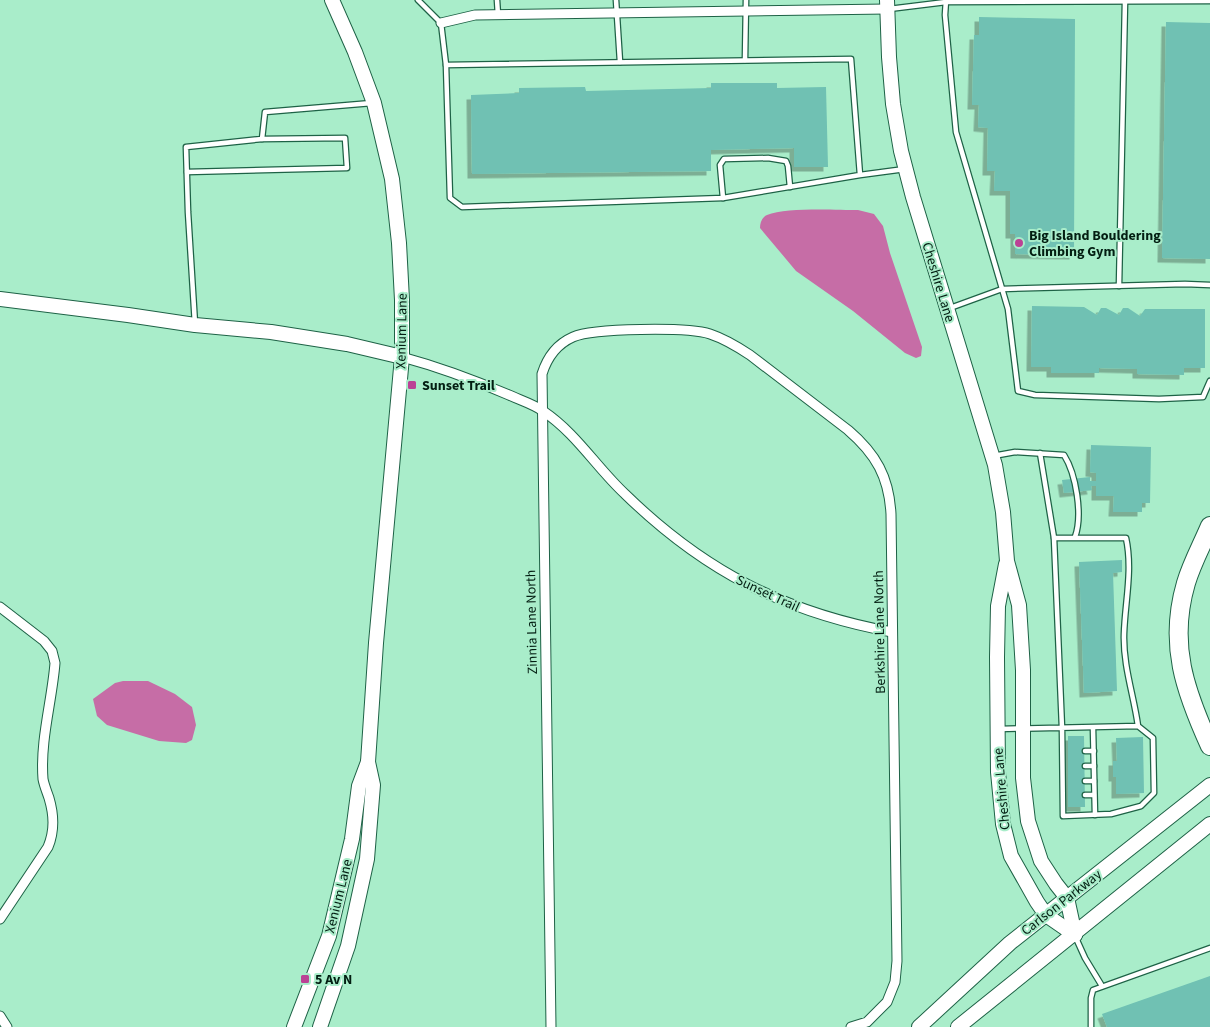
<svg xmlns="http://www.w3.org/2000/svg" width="1210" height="1027" font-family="'Source Sans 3',sans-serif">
	<defs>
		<filter id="shadow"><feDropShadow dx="-4.5" dy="4.5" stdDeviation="0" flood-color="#0004"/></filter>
	</defs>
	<rect width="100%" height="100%" fill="#a9edca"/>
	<g fill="#c66da6">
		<path d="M 858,210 L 874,214 L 883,226 L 890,253 L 922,347 L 921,356 L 916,358 L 905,353 L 853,311 L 796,271 L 760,228 C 760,223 762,217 767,215 C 786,207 836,210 858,210 Z"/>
		<polygon points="123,681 148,681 175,694 192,707 196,725 192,740 186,743 159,741 107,725 97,716 93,699 115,683"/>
	</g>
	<g fill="#6fc1b3" filter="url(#shadow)">
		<polygon points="979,17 1075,19 1074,255 1015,254 1015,234 1010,234 1010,191 994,191 995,171 987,171 988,128 978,127 979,105 972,105 974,35 979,35"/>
		<polygon points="1166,22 1210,23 1210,259 1162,258"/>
		<polygon points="711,83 777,83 777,88 826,87 828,167 794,167 794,148 711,150 711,171 472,174 471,95 519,93 519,88 585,87 586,91 711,88"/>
		<polygon points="1032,306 1084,307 1097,315 1101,308 1106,308 1119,315 1123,308 1128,308 1140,316 1145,309 1205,309 1205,368 1184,368 1184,375 1137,374 1137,369 1099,368 1099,373 1051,373 1051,367 1031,367"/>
		<polygon points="1091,445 1151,447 1150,503 1142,503 1142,512 1113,512 1114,496 1096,496 1096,486 1091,486 1092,490 1064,493 1062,480 1090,477 1090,481 1096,481 1096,473 1090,472"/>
		<polygon points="1122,560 1122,572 1113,573 1117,691 1084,693 1079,562"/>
		<polygon points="1068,736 1084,736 1085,807 1068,807"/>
		<polygon points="1143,737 1144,793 1116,794 1116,777 1113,777 1113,761 1117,761 1116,738"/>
		<polygon points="1210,976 1210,1027 1107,1027 1102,1014"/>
	</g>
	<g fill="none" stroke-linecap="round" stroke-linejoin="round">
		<g stroke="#1e6246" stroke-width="7">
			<g id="lane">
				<polyline points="418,0 441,23 446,65"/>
				<polyline points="497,0 498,15"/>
				<polyline points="616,0 620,62"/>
				<polyline points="946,0 945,15 956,132 1008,309 1018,391 1035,395 1159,399 1203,397 1210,381"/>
				<polyline points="889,9 946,2 1210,1"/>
				<polyline points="745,60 746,0"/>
				<polyline points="187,172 347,168 345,138 262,139"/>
				<polyline points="860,175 851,59 446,65 450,198 462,207 723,198 860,175 905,169"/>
				<polyline points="723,198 720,165 724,159 768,158 786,161 788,166 790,187"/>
				<polyline points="1119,286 1125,1"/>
				<polyline points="950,308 1002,289 1185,284 1210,285"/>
				<polyline points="195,324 188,212 186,147 262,139 265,112 372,103"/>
				<polyline points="1040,453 1054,538"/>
				<path d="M 993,456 L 1015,452 L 1064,455 C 1076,474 1083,515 1075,537"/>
				<polyline points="1093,728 1095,815"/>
				<path d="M 999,729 L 1138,726 L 1153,738 L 1154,793 L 1141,806 L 1111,814 L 1063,816 L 1062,728 L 1054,538 L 1126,538 C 1133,570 1125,602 1124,634 C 1123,666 1134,696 1138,726"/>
				<polyline points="1085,751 1094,751"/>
				<polyline points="1085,766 1094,766"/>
				<polyline points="1085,781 1094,781"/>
				<polyline points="1085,795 1094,795"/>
				<polyline points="1075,936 1085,958 1102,986"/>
				<polyline points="1091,1027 1091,998 1093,990 1210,948"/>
			</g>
		</g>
		<g stroke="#1e6246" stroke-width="11">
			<g id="street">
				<polyline points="441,23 475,15 887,9"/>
				<path d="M 402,357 C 439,367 474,380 509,395 C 520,400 533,404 543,411 C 577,434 596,467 625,494 C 704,571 784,612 892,632"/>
				<path d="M 0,607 L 44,641 L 52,651 L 55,663 C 52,701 40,740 43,779 C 44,785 47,792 49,798 C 54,815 55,830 48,847 L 0,919"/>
				<polyline points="0,1016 7,1027"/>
				<path d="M 551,1027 L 542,374 C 547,358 557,344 573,337 C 593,328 688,327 710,334 C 725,339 738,347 750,355 L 848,430 C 876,454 889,477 891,514 L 897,961 L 895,982 L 887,1002 L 867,1022 L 851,1027"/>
			</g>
		</g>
		<g stroke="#1e6246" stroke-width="16">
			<g id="secondary">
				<polyline points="887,0 889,57 893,104 901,151 913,197 995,465 1003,512 1007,561 1019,605 1023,670 1023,778 1028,821 1041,861 1056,884 1067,898 1075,935"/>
				<polyline points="0,299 128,315 195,325 271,332 347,344 402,357"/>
				<polyline points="1006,564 998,606 997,657 998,772 1003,824 1011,856 1037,902 1046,915 1075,935"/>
				<polyline points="294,1027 329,936 352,839 359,786 368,762"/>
				<polyline points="320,1027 348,946 367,859 373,785 368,762 376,643 402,357 402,300 399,243 392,179 374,103 355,52 332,0"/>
				<polyline points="919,1027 1010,943 1210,785"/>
				<polyline points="958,1027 1210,824"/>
			</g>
		</g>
		<g stroke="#1e6246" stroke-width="20">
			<path id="highway" d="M 1210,526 C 1202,545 1192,563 1186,583 C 1168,644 1185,691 1210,746"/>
		</g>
		<use href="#lane" stroke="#fff" stroke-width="4.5"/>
		<use href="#street" stroke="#fff" stroke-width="9"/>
		<use href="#secondary" stroke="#fff" stroke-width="14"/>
		<use href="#highway" stroke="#fff" stroke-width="18"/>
	</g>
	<g fill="#bb4295" stroke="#a9edca" stroke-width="2">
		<circle cx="1019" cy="243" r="5"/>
		<rect x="407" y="380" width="10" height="10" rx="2.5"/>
		<rect x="300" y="974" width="10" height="10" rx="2.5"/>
	</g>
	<g text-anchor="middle" stroke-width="4" stroke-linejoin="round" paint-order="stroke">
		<g font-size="14" font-weight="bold" fill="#031e12" stroke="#a9edca" text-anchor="start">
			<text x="1029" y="240">Big Island Bouldering<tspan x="1029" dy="16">Climbing Gym</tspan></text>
			<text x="422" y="390">Sunset Trail</text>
			<text x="315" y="984">5 Av N</text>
		</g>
		<g font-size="14" fill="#031e12" stroke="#a9edca">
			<text transform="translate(939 282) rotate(73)" y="5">Cheshire Lane</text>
			<text transform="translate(401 331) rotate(-89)" y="5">Xenium Lane</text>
			<text transform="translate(768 593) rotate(25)" y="5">Sunset Trail</text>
			<text transform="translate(531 622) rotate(-91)" y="5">Zinnia Lane North</text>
			<text transform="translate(879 632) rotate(-91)" y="5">Berkshire Lane North</text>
			<text transform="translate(1001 789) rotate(-95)" y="5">Cheshire Lane</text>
			<text transform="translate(338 896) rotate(-76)" y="5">Xenium Lane</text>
			<text transform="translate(1061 902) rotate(-38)" y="5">Carlson Parkway</text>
		</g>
	</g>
</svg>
